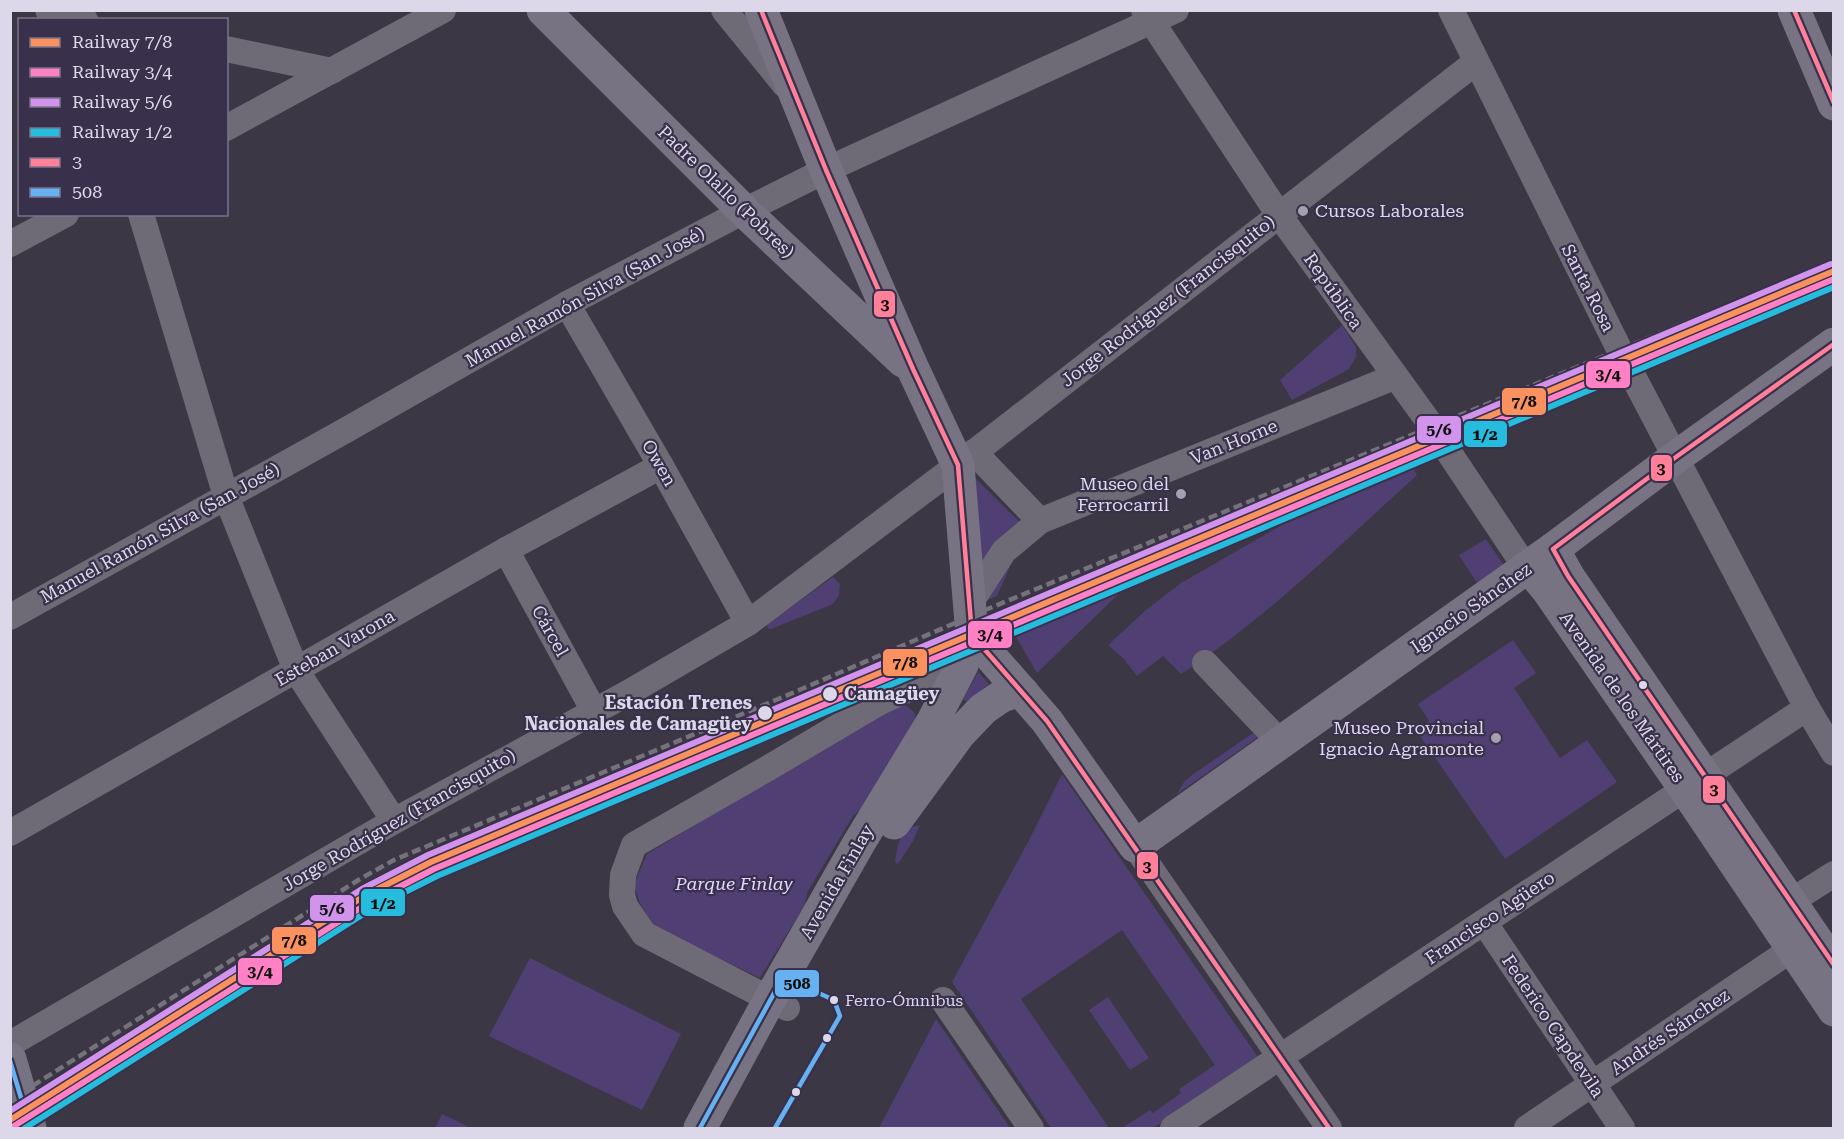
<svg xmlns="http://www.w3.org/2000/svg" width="1844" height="1139" font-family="'Roboto Serif',serif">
	<rect width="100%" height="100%" fill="#3b3745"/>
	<g fill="#503f72">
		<polygon points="1342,325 1356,347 1356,357 1349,369 1292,400 1280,380"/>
		<path d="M 1427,450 L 1431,457 L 1414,470 L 1417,475 C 1341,544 1267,618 1181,674 L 1163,656 L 1137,676 L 1124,659 L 1108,645 L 1146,610 L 1181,583 L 1287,522 Z"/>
		<polygon points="975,478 1037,539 1013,560 997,596 985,601"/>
		<polygon points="1486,539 1505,567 1479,586 1459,555"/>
		<polygon points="1138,575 1037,673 1011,628"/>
		<polygon points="833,577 840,584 839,595 833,604 771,629 768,629 767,625 770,622"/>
		<polygon points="1513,640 1536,673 1514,688 1560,758 1587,740 1617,782 1505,859 1416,730 1429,721 1418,704"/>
		<polygon points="978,672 989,684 967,702 963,699"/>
		<polygon points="904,704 915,713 916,721 864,807 853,816 808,891 804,906 760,978 653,926 639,901 634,884 647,854 876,715"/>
		<polygon points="1253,733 1258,737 1177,794 1184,782 1192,775"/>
		<polygon points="1062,774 1258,1057 1153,1128 1122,1128 1150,1110 1153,1113 1181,1093 1179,1089 1215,1065 1122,930 1021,999 1109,1128 1051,1128 952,982 1027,844"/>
		<path d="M 920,825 L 913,841 L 898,864 L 895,862 C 898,844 899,828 920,825 Z"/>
		<polygon points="530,958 681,1034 642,1110 489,1036"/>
		<polygon points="1108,997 1149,1058 1130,1070 1089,1010"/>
		<polygon points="936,1019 1010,1128 879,1128"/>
		<polygon points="442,1114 471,1128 435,1128"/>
	</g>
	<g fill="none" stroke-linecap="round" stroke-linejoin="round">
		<g stroke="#6e6a76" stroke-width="26">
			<polyline points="48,10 85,20"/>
			<polyline points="724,10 785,85"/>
			<polyline points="1144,10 1279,215 1426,418 1526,568"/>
			<polyline points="1451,10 1624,359 1807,708 1834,753"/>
			<polyline points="226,49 332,71"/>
			<polyline points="226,128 443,10"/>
			<polyline points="141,214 226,496 296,670 394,821"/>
			<polyline points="10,244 66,214"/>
			<polyline points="567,304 661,466 748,623"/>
			<polyline points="974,452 1040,521"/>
			<polyline points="506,550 594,711"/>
			<polyline points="969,605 1004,551 1040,521 1394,377"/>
			<polyline points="10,617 348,429 567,304 744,211 826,170 1176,10"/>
			<polyline points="1205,663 1281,743"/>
			<polyline points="10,833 506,550 661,466"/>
			<polyline points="1135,846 1329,1128"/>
			<polyline points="1790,902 1834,874"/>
			<polyline points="1484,922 1622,1128"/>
			<polyline points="943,1000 1031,1128"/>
			<polyline points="787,1008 644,934 625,906 622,895 623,875 634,845 770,767 878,703 962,665"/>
			<polyline points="10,1044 394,821 628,693 748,623 958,465 1476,62"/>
			<polyline points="1173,1128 1807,708"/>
			<polyline points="1527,1128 1807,939"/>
		</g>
		<g stroke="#787383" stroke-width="33">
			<polyline points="543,10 744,211 903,361"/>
			<polyline points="1794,10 1834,104"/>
			<polyline points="1553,549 1568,576 1834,966"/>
			<polyline points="1526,568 1536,576 1547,589 1685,789 1834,1010"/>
			<polyline points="972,635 1047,721 1135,846 1553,549 1676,457 1834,344"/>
			<polyline points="894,823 960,733 983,709 1002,696 1014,692 1023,693"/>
			<polyline points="10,1059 30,1128"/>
			<polyline points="700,1128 770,999 859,843 933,721 962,665 972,635 958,465 913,369 826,170 761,10"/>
		</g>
		<polyline stroke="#75727c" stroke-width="4.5" stroke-dasharray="9 4.5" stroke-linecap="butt" points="10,1100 360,879 394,860 783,697 990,608 1716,310"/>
		<g stroke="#39314b" stroke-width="9">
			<g id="bus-1">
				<polyline points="761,10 826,170 913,369 958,465 972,635 1047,721 1329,1128"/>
				<polyline points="1794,10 1834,103"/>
				<polyline points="1834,344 1676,457 1553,549 1568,576 1834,965"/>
			</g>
		</g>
		<g stroke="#39314b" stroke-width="9">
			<g id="bus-2">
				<polyline points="10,1061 30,1128"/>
				<polyline points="700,1128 783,977 834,1000 840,1016 775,1128"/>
			</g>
		</g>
		<use href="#bus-1" stroke="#ff8098" stroke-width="4.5"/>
		<use href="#bus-2" stroke="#66b1f2" stroke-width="4.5"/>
		<g stroke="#39314b" stroke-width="10">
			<polyline id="rail-1" points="10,1120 366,895 431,862 1834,271"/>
		</g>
		<g stroke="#39314b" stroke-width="10">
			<polyline id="rail-2" points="14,1126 370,902 434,869 1834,279"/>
		</g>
		<g stroke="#39314b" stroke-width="10">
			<polyline id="rail-3" points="10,1111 362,889 428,855 1831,264"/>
		</g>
		<g stroke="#39314b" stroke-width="10">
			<polyline id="rail-4" points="25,1128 373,908 437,876 1834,287"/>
		</g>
		<use href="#rail-1" stroke="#fa915f" stroke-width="6"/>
		<use href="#rail-2" stroke="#ff80c5" stroke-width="6"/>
		<use href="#rail-3" stroke="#d193ec" stroke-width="6"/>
		<use href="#rail-4" stroke="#26bcdd" stroke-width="6"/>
	</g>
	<g fill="#a4a0b0" stroke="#39314b" stroke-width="2">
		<circle cx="1303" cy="211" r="6"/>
		<circle cx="1181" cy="494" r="6"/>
		<circle cx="1496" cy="738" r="6"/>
	</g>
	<g fill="#dcd8e9" stroke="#39314b" stroke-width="2">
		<circle cx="1643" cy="685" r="5"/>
		<circle cx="830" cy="694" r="8"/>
		<circle cx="765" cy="713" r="8"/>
		<circle cx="834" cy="1000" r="5"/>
		<circle cx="827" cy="1038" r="5"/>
		<circle cx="796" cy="1092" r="5"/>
	</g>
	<g text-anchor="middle" stroke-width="4.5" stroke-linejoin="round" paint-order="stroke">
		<g font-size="16" fill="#dcd8e9" stroke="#39314b" text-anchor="start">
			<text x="845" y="1006">Ferro-Ómnibus</text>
		</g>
		<g font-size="18" fill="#dcd8e9" stroke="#39314b">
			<text transform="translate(726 192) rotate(44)" y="6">Padre Olallo (Pobres)</text>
			<text transform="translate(1588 288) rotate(63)" y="6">Santa Rosa</text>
			<text transform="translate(1333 291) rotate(55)" y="6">República</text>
			<text transform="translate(585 297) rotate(-29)" y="6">Manuel Ramón Silva (San José)</text>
			<text transform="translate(1168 301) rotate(-38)" y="6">Jorge Rodríguez (Francisquito)</text>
			<text transform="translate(1234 442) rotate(-22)" y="6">Van Horne</text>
			<text transform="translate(659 463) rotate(60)" y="6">Owen</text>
			<text transform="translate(160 533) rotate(-29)" y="6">Manuel Ramón Silva (San José)</text>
			<text transform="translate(1471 608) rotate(-35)" y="6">Ignacio Sánchez</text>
			<text transform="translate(550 631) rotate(61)" y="6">Cárcel</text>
			<text transform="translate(335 648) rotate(-30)" y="6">Esteban Varona</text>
			<text transform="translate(1622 697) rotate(55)" y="6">Avenida de los Mártires</text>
			<text transform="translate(399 820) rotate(-30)" y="6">Jorge Rodríguez (Francisquito)</text>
			<text transform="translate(837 882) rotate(-60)" y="6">Avenida Finlay</text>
			<text transform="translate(1490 918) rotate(-34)" y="6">Francisco Agüero</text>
			<text transform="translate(1553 1026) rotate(56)" y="6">Federico Capdevila</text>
			<text transform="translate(1670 1032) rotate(-34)" y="6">Andrés Sánchez</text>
		</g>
		<g font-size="18" fill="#dcd8e9" stroke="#39314b" text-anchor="end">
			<text x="1315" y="217" text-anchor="start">Cursos Laborales</text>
			<text x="1169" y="490">Museo del<tspan x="1169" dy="21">Ferrocarril</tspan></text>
			<text x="1484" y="734">Museo Provincial<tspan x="1484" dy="21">Ignacio Agramonte</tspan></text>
		</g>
		<g font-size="18" font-weight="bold" fill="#dcd8e9" stroke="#39314b" text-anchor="start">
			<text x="844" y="700">Camagüey</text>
			<text x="752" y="709" text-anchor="end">Estación Trenes<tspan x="752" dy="21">Nacionales de Camagüey</tspan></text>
		</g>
		<g font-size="18" font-style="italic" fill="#e1d6ff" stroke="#39314b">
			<text x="734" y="890">Parque Finlay</text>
		</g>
	</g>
	<g stroke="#39314b" stroke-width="2">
		<rect x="873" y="290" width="23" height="28" rx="6" fill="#ff8098"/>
		<rect x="1585" y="360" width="46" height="29" rx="6" fill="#ff80c5"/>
		<rect x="1501" y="387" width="46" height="29" rx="6" fill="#fa915f"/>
		<rect x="1416" y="415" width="46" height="29" rx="6" fill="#d193ec"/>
		<rect x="1463" y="420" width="45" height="28" rx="6" fill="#26bcdd"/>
		<rect x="1650" y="454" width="23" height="28" rx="6" fill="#ff8098"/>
		<rect x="967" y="620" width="46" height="29" rx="6" fill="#ff80c5"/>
		<rect x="882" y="648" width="46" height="29" rx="6" fill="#fa915f"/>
		<rect x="1702" y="775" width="24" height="29" rx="6" fill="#ff8098"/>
		<rect x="1136" y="851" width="23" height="29" rx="6" fill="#ff8098"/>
		<rect x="360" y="888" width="46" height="29" rx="6" fill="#26bcdd"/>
		<rect x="309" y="894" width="46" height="28" rx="6" fill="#d193ec"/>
		<rect x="271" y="926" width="46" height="29" rx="6" fill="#fa915f"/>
		<rect x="237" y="957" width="46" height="29" rx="6" fill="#ff80c5"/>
		<rect x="774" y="969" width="46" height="29" rx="6" fill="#66b1f2"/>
	</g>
	<g font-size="16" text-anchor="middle" font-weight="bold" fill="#111">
		<text x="885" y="310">3</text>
		<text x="1608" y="380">3/4</text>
		<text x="1524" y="407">7/8</text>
		<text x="1439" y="435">5/6</text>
		<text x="1485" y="440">1/2</text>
		<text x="1661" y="474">3</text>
		<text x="990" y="640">3/4</text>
		<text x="905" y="668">7/8</text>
		<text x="1714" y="795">3</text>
		<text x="1147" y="872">3</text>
		<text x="383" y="909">1/2</text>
		<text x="332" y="914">5/6</text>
		<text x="294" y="946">7/8</text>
		<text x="260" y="977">3/4</text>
		<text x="797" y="989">508</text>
	</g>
	<rect width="1844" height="1139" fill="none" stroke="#dcd8e9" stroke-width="24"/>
	<rect x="18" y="18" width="210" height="198" fill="#39314b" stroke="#7a748a" stroke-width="1.5"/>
	<rect x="30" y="38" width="30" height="9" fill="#fa915f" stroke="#7a748a" stroke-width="1.5"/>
	<text x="72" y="48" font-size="18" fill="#dcd8e9">Railway 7/8</text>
	<rect x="30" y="68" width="30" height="9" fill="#ff80c5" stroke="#7a748a" stroke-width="1.5"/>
	<text x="72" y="78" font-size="18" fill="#dcd8e9">Railway 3/4</text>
	<rect x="30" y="98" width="30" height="9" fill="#d193ec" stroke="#7a748a" stroke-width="1.5"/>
	<text x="72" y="108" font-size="18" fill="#dcd8e9">Railway 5/6</text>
	<rect x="30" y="128" width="30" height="9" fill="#26bcdd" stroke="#7a748a" stroke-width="1.5"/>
	<text x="72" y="138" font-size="18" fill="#dcd8e9">Railway 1/2</text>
	<rect x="30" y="158" width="30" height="9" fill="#ff8098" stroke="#7a748a" stroke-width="1.5"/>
	<text x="72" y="168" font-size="18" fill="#dcd8e9">3</text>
	<rect x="30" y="188" width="30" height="9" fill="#66b1f2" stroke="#7a748a" stroke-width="1.5"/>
	<text x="72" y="198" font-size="18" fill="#dcd8e9">508</text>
</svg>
